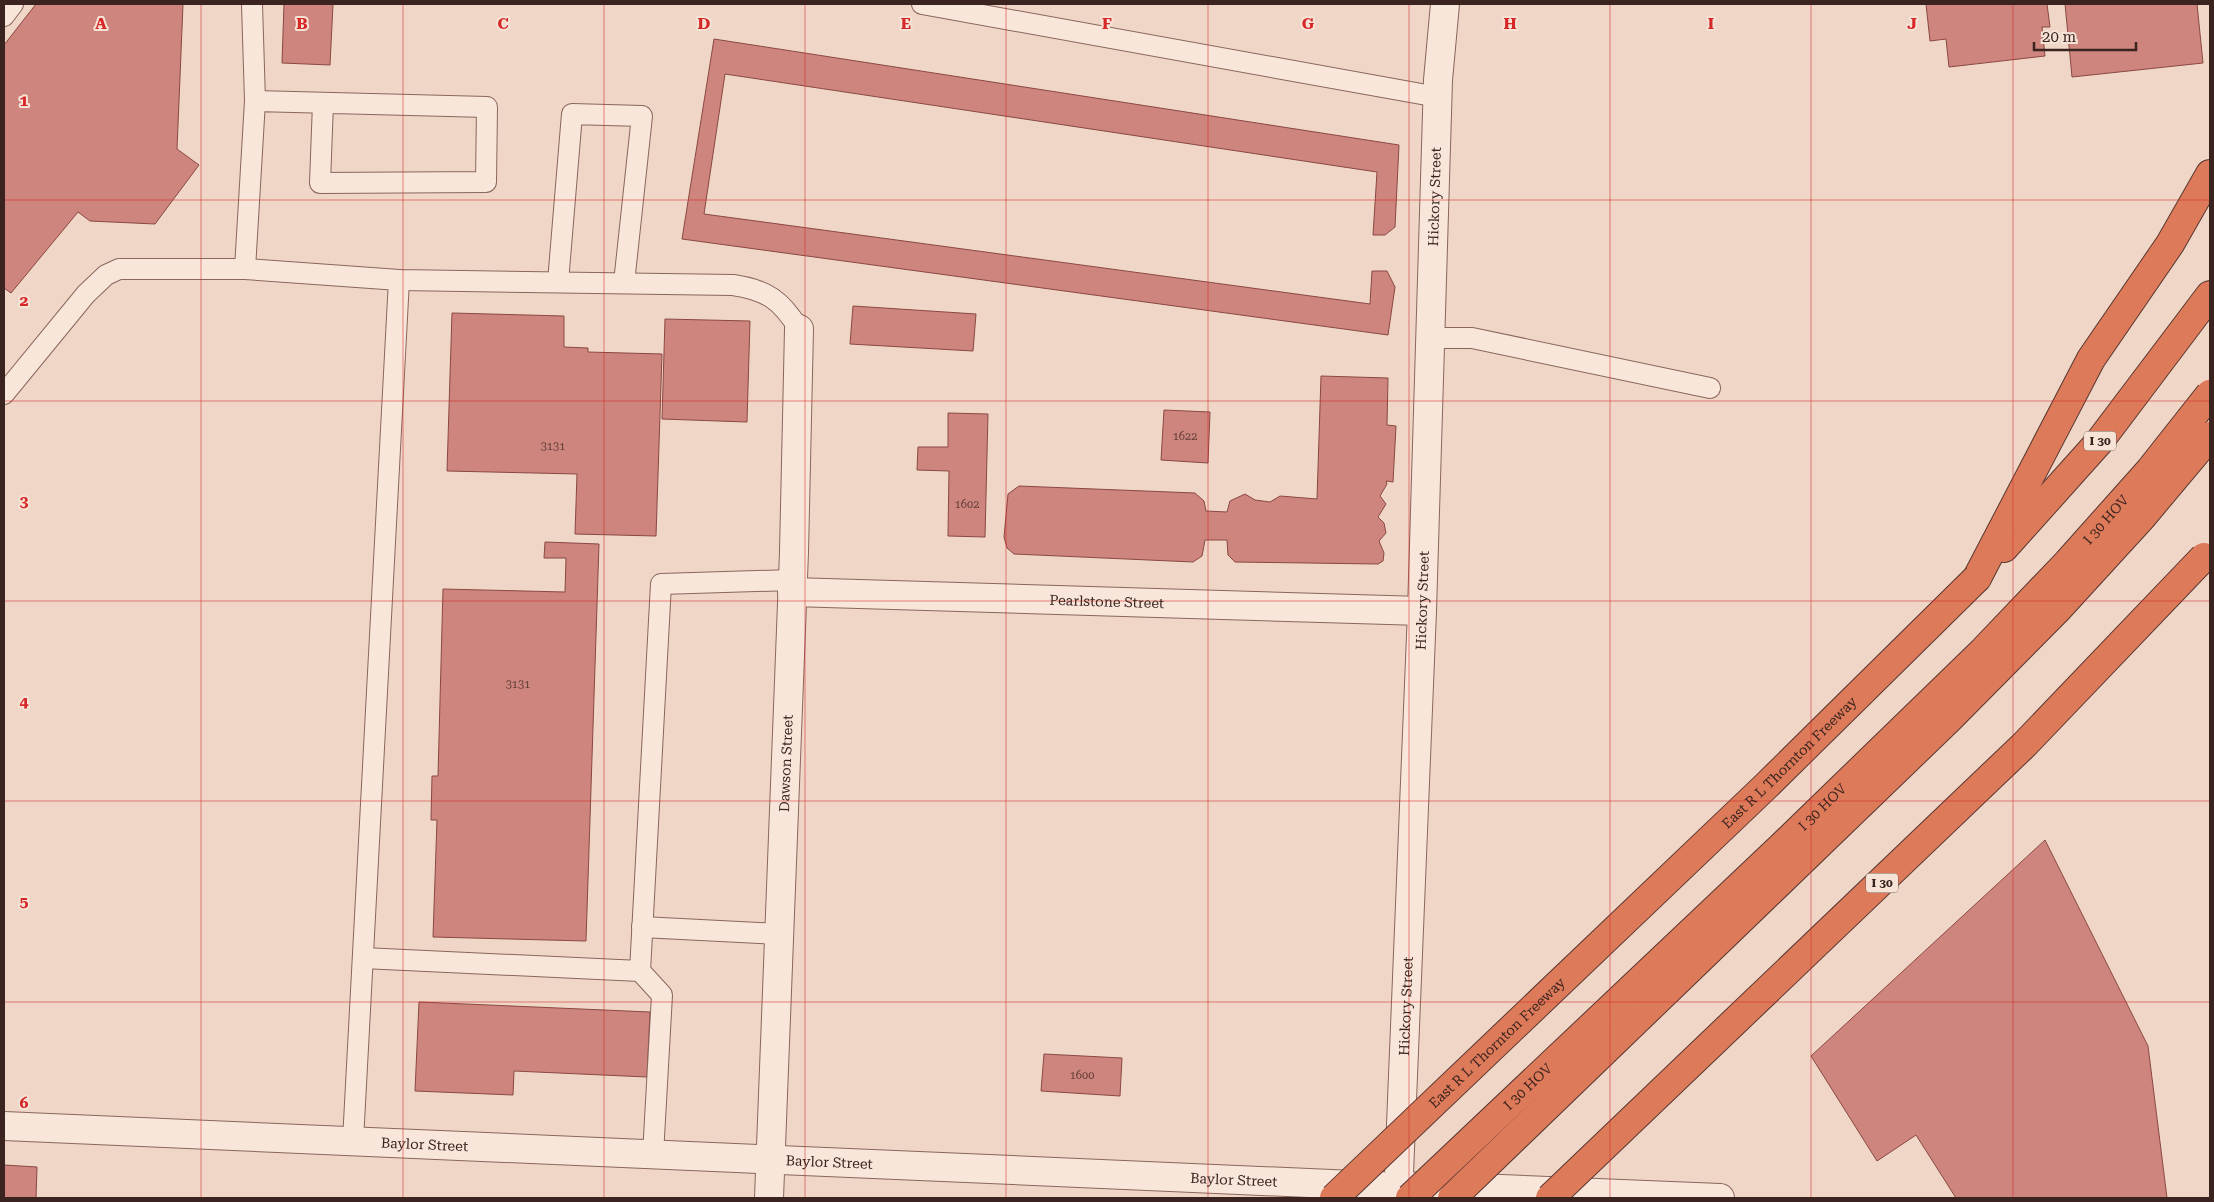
<svg xmlns="http://www.w3.org/2000/svg" width="2214" height="1202" font-family="'Roboto Serif',serif">
	<rect width="100%" height="100%" fill="#efd6c7"/>
	<g fill="#cd857d" stroke="#8a4842">
		<polygon points="36,4 183,4 177,149 199,165 155,224 90,221 78,212 11,293 4,288 4,45"/>
		<polygon points="284,4 333,4 330,65 282,63"/>
		<polygon points="1926,4 2047,4 2050,27 2042,27 2045,56 1949,67 1946,39 1930,41"/>
		<polygon points="2065,4 2197,4 2203,63 2072,77"/>
		<polygon points="714,39 1399,145 1395,227 1385,235 1373,235 1377,172 725,74 704,214 1370,304 1372,271 1387,271 1395,287 1388,335 682,239"/>
		<polygon points="853,306 976,314 973,351 850,344"/>
		<polygon points="452,313 564,316 564,347 588,348 588,352 662,354 656,536 575,534 577,474 447,471"/>
		<polygon points="665,319 750,321 747,422 662,419"/>
		<polygon points="1321,376 1388,378 1387,425 1396,426 1393,482 1386,481 1387,484 1380,496 1386,504 1378,517 1384,523 1386,533 1379,541 1384,553 1383,561 1378,564 1235,562 1228,555 1227,540 1205,540 1202,556 1193,562 1014,554 1007,548 1004,537 1008,494 1019,486 1195,493 1204,501 1206,511 1227,512 1230,501 1245,494 1255,500 1270,502 1280,496 1317,499"/>
		<polygon points="1164,410 1210,412 1208,463 1161,460"/>
		<polygon points="948,413 988,414 985,537 948,536 949,471 917,470 918,447 948,447"/>
		<polygon points="545,542 599,544 586,941 433,937 437,820 431,820 432,776 438,776 443,589 565,592 566,558 544,558"/>
		<polygon points="2045,840 2148,1046 2167,1198 1956,1198 1916,1135 1877,1161 1811,1056"/>
		<polygon points="419,1002 650,1012 647,1077 514,1071 513,1095 415,1091"/>
		<polygon points="1044,1054 1122,1058 1120,1096 1041,1091"/>
		<polygon points="4,1165 37,1167 36,1198 4,1198"/>
	</g>
	<g fill="none" stroke-linecap="round" stroke-linejoin="round">
		<g stroke="#8a665c" stroke-width="22">
			<g id="lane">
				<polyline points="252,4 255,101"/>
				<polyline points="922,4 1438,97"/>
				<polyline points="4,16 13,4"/>
				<polyline points="245,269 255,101 487,107 486,182 320,183 323,103"/>
				<polyline points="558,282 572,114 642,116 624,283"/>
				<polyline points="1431,338 1472,338 1710,388"/>
				<path d="M 4,394 L 86,294 L 106,275 L 119,269 L 245,269 L 399,280 L 733,285 C 767,290 781,300 799,329"/>
				<polyline points="642,927 779,934"/>
				<polyline points="363,958 640,971 661,584 792,580"/>
				<polyline points="640,971 662,995 653,1155"/>
				<polyline points="353,1141 399,280"/>
			</g>
		</g>
		<g stroke="#8a665c" stroke-width="30">
			<g id="street">
				<path id="s1" d="M 792,592 L 1422,611"/>
				<path id="s2" d="M 4,1126 L 1399,1187 L 1429,1186 L 1720,1198"/>
				<path id="s3" d="M 769,1198 L 794,552 L 799,329"/>
				<path id="s4" d="M 1398,1198 L 1422,611 L 1438,80 L 1445,4"/>
			</g>
		</g>
		<g stroke="#583630" stroke-width="30">
			<g id="highway">
				<polyline points="2004,548 2099,442 2210,295"/>
				<polyline points="1977,578 2091,359 2170,244 2210,174"/>
			</g>
		</g>
		<use href="#lane" stroke="#f9e6da" stroke-width="20"/>
		<use href="#street" stroke="#f9e6da" stroke-width="28"/>
		<use href="#highway" stroke="#dd7a59" stroke-width="28"/>
		<g stroke="#583630" stroke-width="30" stroke-linecap="butt">
			<g id="highway-bridge">
				<path id="s5" d="M 1334,1198 L 1766,786 L 1977,578"/>
				<path id="s6" d="M 1410,1198 L 1781,847 L 1982,652 L 2068,562 L 2150,470 L 2210,394"/>
				<polyline points="1452,1198 1949,719 2056,611 2142,517 2210,436"/>
				<polyline points="1550,1198 2025,744 2204,557"/>
			</g>
		</g>
		<use href="#highway-bridge" stroke="#dd7a59" stroke-width="28"/>
	</g>
	<path fill="none" stroke="#d62828" stroke-width="1" stroke-opacity="0.55" d="M 201,4 L 201,1198M 403,4 L 403,1198M 604,4 L 604,1198M 805,4 L 805,1198M 1006,4 L 1006,1198M 1208,4 L 1208,1198M 1409,4 L 1409,1198M 1610,4 L 1610,1198M 1811,4 L 1811,1198M 2013,4 L 2013,1198M 4,200 L 2210,200M 4,401 L 2210,401M 4,601 L 2210,601M 4,801 L 2210,801M 4,1002 L 2210,1002"/>
	<g text-anchor="middle" stroke-width="4" stroke-linejoin="round" paint-order="stroke">
		<g font-size="11" fill="#603c37">
			<text x="1185" y="440">1622</text>
			<text x="553" y="450">3131</text>
			<text x="967" y="508">1602</text>
			<text x="518" y="688">3131</text>
			<text x="1082" y="1079">1600</text>
		</g>
		<g fill="#f6e3d6" stroke="#735d57" stroke-width="1">
			<rect x="2084" y="431.5" width="32" height="19" rx="4"/>
			<rect x="1866" y="873.5" width="32" height="19" rx="4"/>
		</g>
		<g font-size="12" font-weight="bold" fill="#3b2420">
			<text x="2100" y="445">I 30</text>
			<text x="1882" y="887">I 30</text>
		</g>
		<g font-size="14" fill="#3b2420" stroke="#f6e3d6">
			<text dy="5" stroke="none"><textPath href="#s4" startOffset="1002">Hickory Street</textPath></text>
			<text dy="5" stroke="none"><textPath href="#s6" startOffset="972">I 30 HOV</textPath></text>
			<text dy="5" stroke="none"><textPath href="#s4" startOffset="598">Hickory Street</textPath></text>
			<text dy="5" stroke="none"><textPath href="#s1" startOffset="315">Pearlstone Street</textPath></text>
			<text dy="5" stroke="none"><textPath href="#s5" startOffset="630">East R L Thornton Freeway</textPath></text>
			<text dy="5" stroke="none"><textPath href="#s3" startOffset="435">Dawson Street</textPath></text>
			<text dy="5" stroke="none"><textPath href="#s6" startOffset="568">I 30 HOV</textPath></text>
			<text dy="5" stroke="none"><textPath href="#s4" startOffset="192">Hickory Street</textPath></text>
			<text dy="5" stroke="none"><textPath href="#s5" startOffset="225">East R L Thornton Freeway</textPath></text>
			<text dy="5" stroke="none"><textPath href="#s6" startOffset="162">I 30 HOV</textPath></text>
			<text dy="5" stroke="none"><textPath href="#s2" startOffset="421">Baylor Street</textPath></text>
			<text dy="5" stroke="none"><textPath href="#s2" startOffset="826">Baylor Street</textPath></text>
			<text dy="5" stroke="none"><textPath href="#s2" startOffset="1231">Baylor Street</textPath></text>
		</g>
	</g>
	<g font-size="16" text-anchor="middle" font-weight="bold" fill="#d62828" stroke="#f6e3d6" stroke-width="4" stroke-linejoin="round" paint-order="stroke">
		<text x="101" y="29">A</text>
		<text x="302" y="29">B</text>
		<text x="503" y="29">C</text>
		<text x="704" y="29">D</text>
		<text x="906" y="29">E</text>
		<text x="1107" y="29">F</text>
		<text x="1308" y="29">G</text>
		<text x="1510" y="29">H</text>
		<text x="1711" y="29">I</text>
		<text x="1912" y="29">J</text>
		<text x="24" y="106">1</text>
		<text x="24" y="306">2</text>
		<text x="24" y="507">3</text>
		<text x="24" y="707">4</text>
		<text x="24" y="907">5</text>
		<text x="24" y="1108">6</text>
	</g>
	<rect width="2214" height="1202" fill="none" stroke="#3b2420" stroke-width="10"/>
	<path d="M2034 42v8h102v-8" fill="none" stroke="#3b2420" stroke-width="2.5"/>
	<text x="2042" y="42" font-size="15" fill="#3b2420" stroke="#f6e3d6" stroke-width="4" paint-order="stroke">20 m</text>
</svg>
